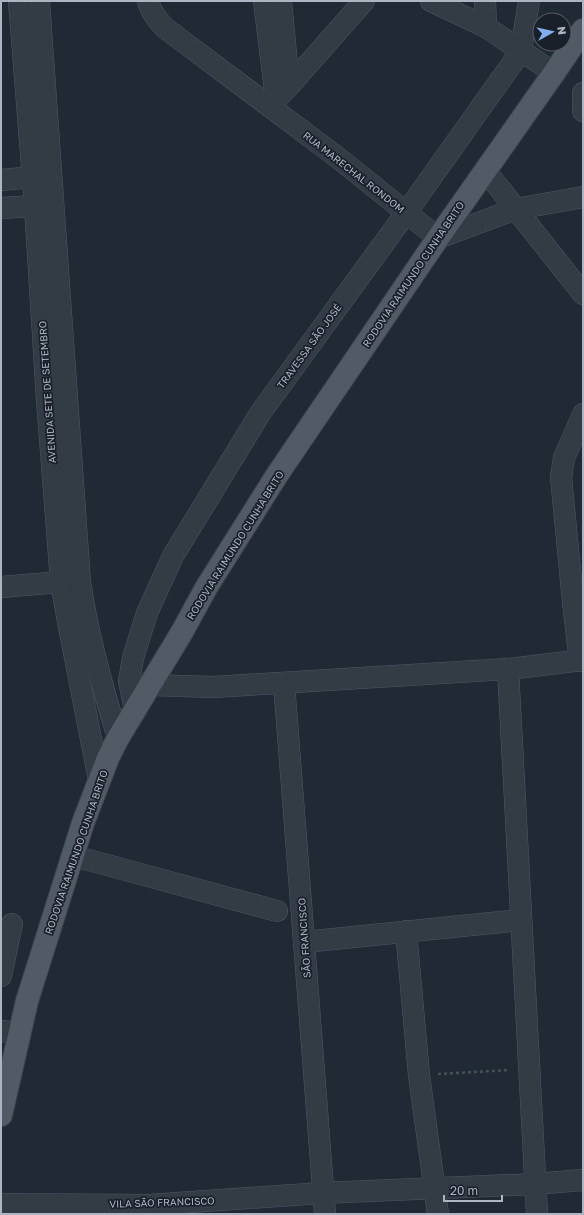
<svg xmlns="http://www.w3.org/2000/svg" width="584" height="1215" font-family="'Golos Text',sans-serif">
	<rect width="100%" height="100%" fill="#202934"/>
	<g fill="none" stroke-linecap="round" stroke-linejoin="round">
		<g stroke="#515863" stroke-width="22">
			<g id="minor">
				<polyline points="19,1 35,206 47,400 61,582 69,627 99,780"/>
				<path d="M 39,1 L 80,582 C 88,635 102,687 118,738"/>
				<path d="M 148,1 C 151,12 157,20 165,28 L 337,157 L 438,238 L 516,209 L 583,197"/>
				<polyline points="264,1 276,99"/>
				<polyline points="281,1 289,86"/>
				<polyline points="431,1 486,27 554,73"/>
				<polyline points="485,1 486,27"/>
				<polyline points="583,93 583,111"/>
				<polyline points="270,106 289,86 364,1"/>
				<polyline points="485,170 583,294"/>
				<polyline points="1,180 33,177"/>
				<polyline points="1,208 35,206"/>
				<polyline points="1,587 61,582"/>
				<polyline points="580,661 574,612 561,477 564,458 583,414"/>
				<polyline points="508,669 537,1214"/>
				<polyline points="284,683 325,1214"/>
				<polyline points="150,685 213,687 508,669 583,660"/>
				<polyline points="135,710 129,681 133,658 147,613 173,556 261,412 406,213 521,51 529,1"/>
				<polyline points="74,856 277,911"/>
				<polyline points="406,931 419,1075 438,1214"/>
				<polyline points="304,942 521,920"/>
				<polyline points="1,976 12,924"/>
				<polyline points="1,1031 19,1033"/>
				<polyline points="1,1204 148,1205 322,1193 535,1184 583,1180"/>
			</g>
		</g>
		<g stroke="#3d444e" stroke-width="24">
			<polyline id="major" points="1,1115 27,1001 83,823 108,758 118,738 182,632 206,588 277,475 438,238 554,73 583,30"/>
		</g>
		<polyline stroke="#415355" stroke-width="2.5" stroke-dasharray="3 3" stroke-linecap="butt" points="438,1074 509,1070"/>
		<use href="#minor" stroke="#333b45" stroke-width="21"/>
		<use href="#major" stroke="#515a65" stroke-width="22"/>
	</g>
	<g text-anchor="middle" stroke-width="3.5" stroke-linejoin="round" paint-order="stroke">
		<g font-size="10" fill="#adb5c2" stroke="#192029">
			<text transform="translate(354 172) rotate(38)" y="4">RUA MARECHAL RONDOM</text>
			<text transform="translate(413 274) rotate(-56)" y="4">RODOVIA RAIMUNDO CUNHA BRITO</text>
			<text transform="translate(309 346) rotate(-54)" y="4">TRAVESSA SÃO JOSÉ</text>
			<text transform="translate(47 392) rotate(-94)" y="4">AVENIDA SETE DE SETEMBRO</text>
			<text transform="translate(235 545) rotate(-58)" y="4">RODOVIA RAIMUNDO CUNHA BRITO</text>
			<text transform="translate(76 852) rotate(-71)" y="4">RODOVIA RAIMUNDO CUNHA BRITO</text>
			<text transform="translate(304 938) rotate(-94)" y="4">SÃO FRANCISCO</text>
			<text transform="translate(162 1202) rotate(-2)" y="4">VILA SÃO FRANCISCO</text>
		</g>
	</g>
	<rect width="584" height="1215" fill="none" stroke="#adb5c2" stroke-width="4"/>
	<g transform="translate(552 32) rotate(82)"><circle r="19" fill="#192029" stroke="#545c66"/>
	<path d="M0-3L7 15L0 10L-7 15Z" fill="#83aff1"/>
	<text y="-6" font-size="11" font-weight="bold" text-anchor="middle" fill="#adb5c2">N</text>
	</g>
	<path d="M444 1195v6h58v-6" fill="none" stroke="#adb5c2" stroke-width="2"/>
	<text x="450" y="1195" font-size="12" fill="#adb5c2" stroke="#192029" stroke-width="3" paint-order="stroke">20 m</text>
</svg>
